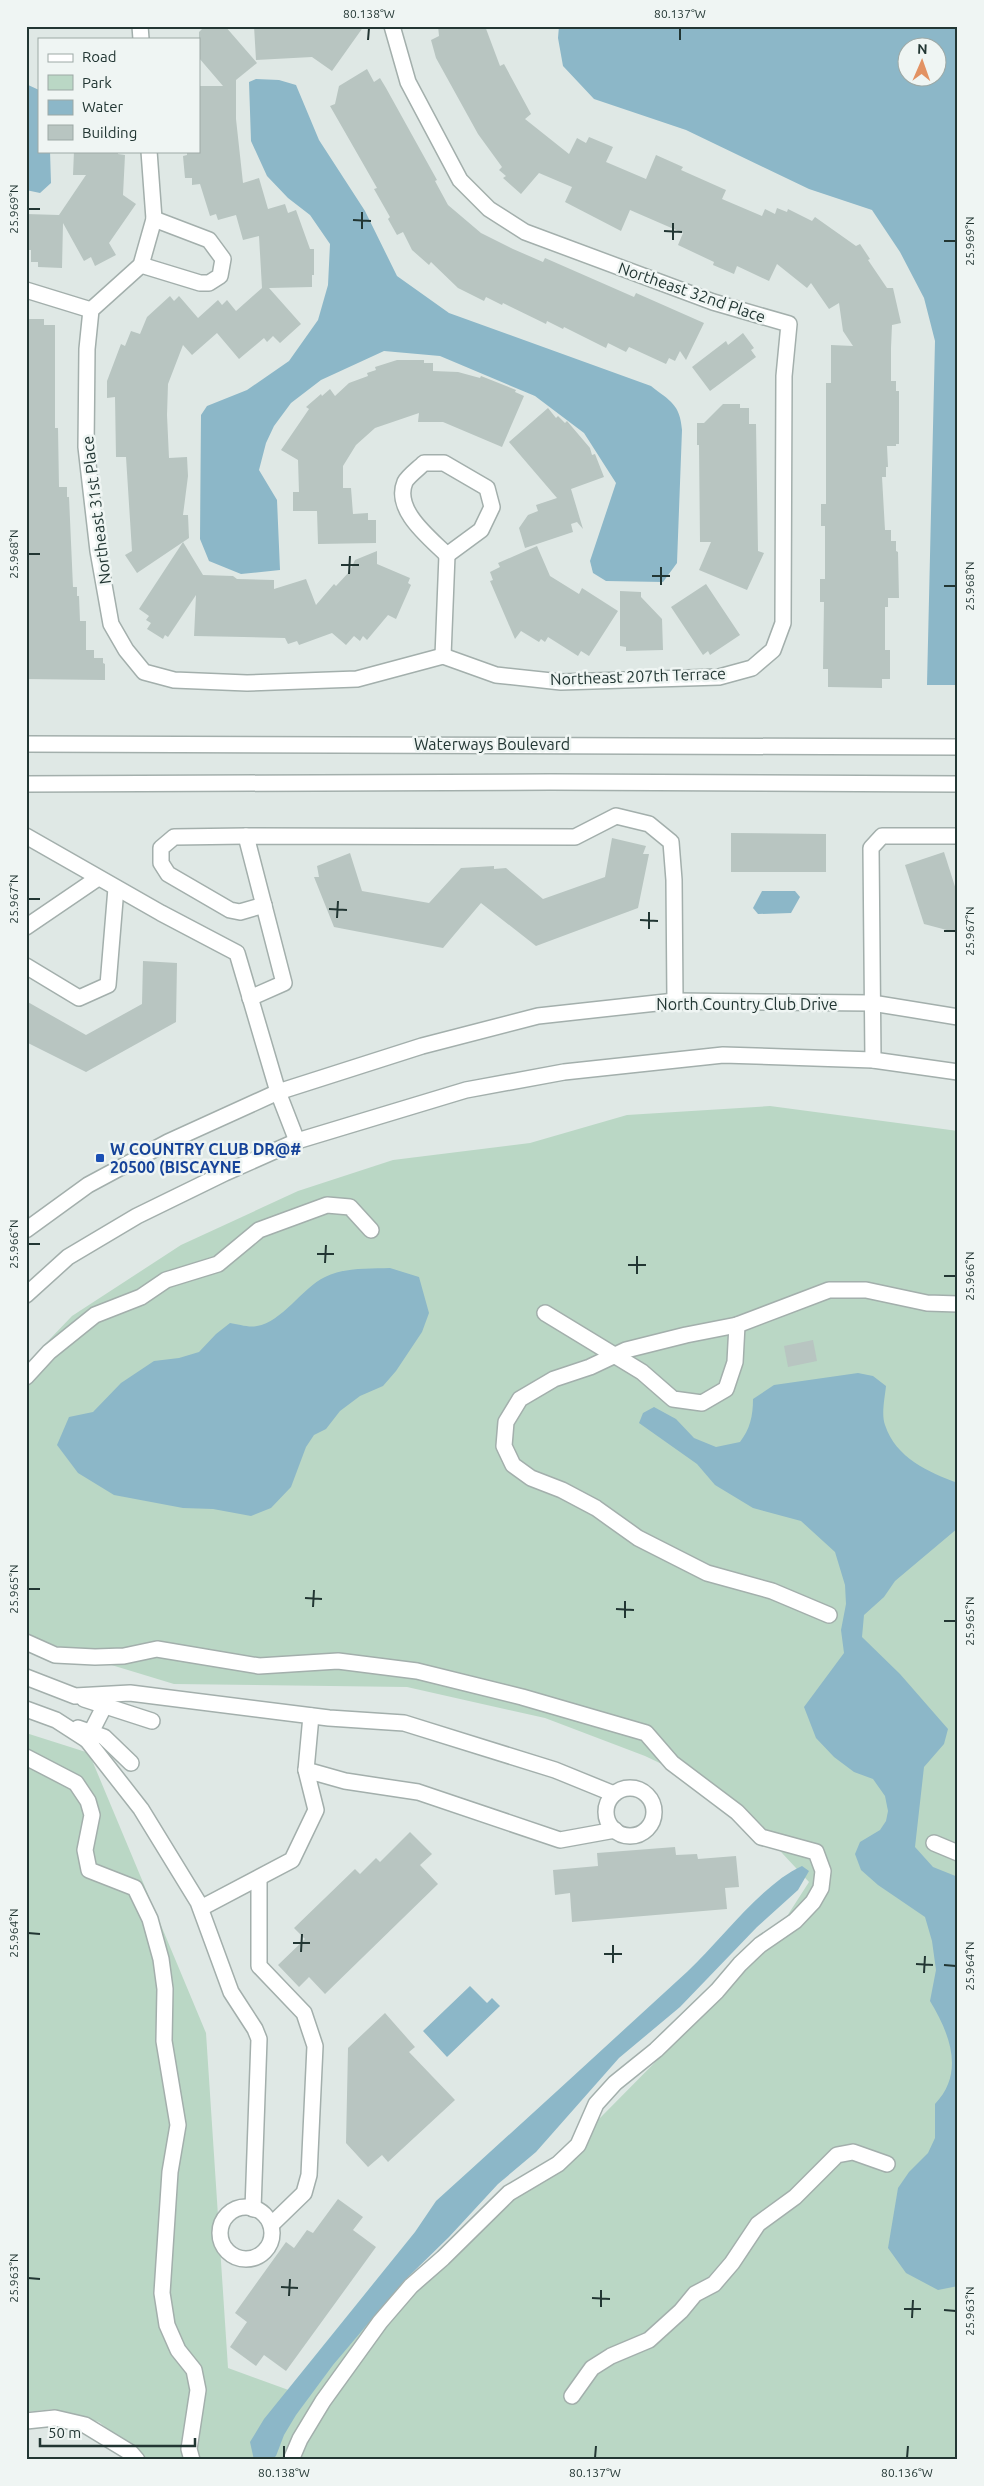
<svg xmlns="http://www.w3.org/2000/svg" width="984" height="2486" font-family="Ubuntu,sans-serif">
	<rect width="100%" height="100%" fill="#dfe8e5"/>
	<polygon fill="#bad7c5" points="770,1106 958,1131 958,2460 140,2460 133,2449 99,2422 54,2409 26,2412 26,1733 89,1753 206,2033 228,2368 294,2392 385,2306 601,2117 764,1952 809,1882 729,1796 645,1756 545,1718 407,1687 174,1684 95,1660 26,1635 26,1364 72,1316 181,1245 298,1191 393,1160 530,1143 627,1115"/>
	<g fill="#8cb7c8" fill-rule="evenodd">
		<path d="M 559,26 L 958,26 L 958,685 L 927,685 L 935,341 L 924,298 L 900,252 L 872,210 L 809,189 L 686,130 L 594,99 L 563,66 L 558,38 ZM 906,48 L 936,48 L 936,78 L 906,78 Z"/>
		<path d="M 256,79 L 279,80 L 296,85 L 319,140 L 365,211 L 397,276 L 449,313 L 651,386 C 670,401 680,404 682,430 L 677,563 L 663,582 L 606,581 L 593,573 L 590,561 L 616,483 L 584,433 L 535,396 L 440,356 L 384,351 L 321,380 L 291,403 L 274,426 L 266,443 L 259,470 L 277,500 L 280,570 L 241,574 L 209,561 L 200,539 L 201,415 L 207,406 L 247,390 L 289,361 L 318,320 L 328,285 L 330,244 L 310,215 L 288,198 L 267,176 L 251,141 L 249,82 Z"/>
		<polygon points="26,84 39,90 39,151 50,151 51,183 40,193 26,190"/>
		<polygon points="762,891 795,891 800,897 791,913 758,914 753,908"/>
		<path d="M 390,1268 L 419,1277 L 429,1313 L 422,1332 L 396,1371 L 383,1386 L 360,1396 L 340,1411 L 326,1429 L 314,1435 L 306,1447 L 291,1487 L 271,1508 L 251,1516 L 213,1509 L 183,1508 L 114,1495 L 78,1473 L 57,1445 L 69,1417 L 93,1412 L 121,1383 L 154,1361 L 179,1358 L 199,1352 L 216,1334 L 230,1323 C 238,1324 249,1328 257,1326 C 282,1322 302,1288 325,1277 C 345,1267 369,1269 390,1268 Z"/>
		<path d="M 858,1373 L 873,1376 L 886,1386 C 885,1397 881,1414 885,1425 C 896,1458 928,1472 958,1483 L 958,1528 L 895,1581 L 884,1597 L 864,1615 L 862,1637 L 900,1674 L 948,1729 L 944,1744 L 924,1767 L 915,1847 L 933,1867 L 958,1877 L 958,2286 L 938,2290 L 906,2273 L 888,2248 L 898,2188 L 909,2172 L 928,2153 L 935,2138 L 935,2104 C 965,2073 950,2034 930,2001 L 936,1970 L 932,1941 L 925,1917 L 878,1885 L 861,1870 L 855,1854 L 860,1842 L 880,1830 L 886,1821 L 888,1811 L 885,1796 L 873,1779 L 854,1772 L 834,1757 L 816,1738 L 804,1707 L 844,1653 L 841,1630 L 846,1604 L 845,1585 L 835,1552 L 801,1521 L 753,1508 L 715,1485 L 697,1464 L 639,1423 L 643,1413 L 654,1407 L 676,1419 L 694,1438 L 716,1447 L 740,1442 C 750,1429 753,1416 753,1399 L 774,1385 Z"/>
		<path d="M 802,1866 L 809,1871 L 798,1890 L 757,1927 L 680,2007 L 619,2058 L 536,2152 L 498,2184 L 449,2237 L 404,2281 L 333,2365 L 296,2415 L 284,2435 L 276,2456 L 271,2460 L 254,2460 L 250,2442 L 264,2419 L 415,2232 L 436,2201 C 520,2125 604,2048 688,1971 C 721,1940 762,1884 802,1866 Z"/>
		<polygon points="470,1986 487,2003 492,1998 500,2006 447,2057 423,2031"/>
	</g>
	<g fill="#b8c5c1">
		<polygon points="205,26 225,26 257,63 236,80 236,119 243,183 259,178 268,209 285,204 288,213 296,210 310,249 314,249 314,275 312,275 312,287 269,288 301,324 280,343 273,336 267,342 264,338 239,359 217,333 192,355 183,345 168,384 167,415 169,458 187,457 188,476 183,515 188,515 189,538 137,573 125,555 132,551 126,457 116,457 115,397 107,398 107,381 121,344 125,346 131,331 140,334 147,317 170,296 174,301 179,296 198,318 218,300 222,305 227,300 236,311 262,288 259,236 243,240 236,215 218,220 216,214 210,216 200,184 192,185 192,178 185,178 183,156 187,155 187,151 199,151 199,86 223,86 199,58 199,32"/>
		<polygon points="254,26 364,26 332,71 312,57 256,60"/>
		<polygon points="438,26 485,26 500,66 504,64 531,114 525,119 569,154 577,138 586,143 589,137 613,147 606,162 646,179 656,155 683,167 681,170 726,190 722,199 762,216 765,209 775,214 777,208 787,212 788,209 812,221 815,217 856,246 860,244 870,259 868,260 887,288 893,288 901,323 892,325 891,348 891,381 896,381 896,391 899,391 899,444 896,444 896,446 887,446 888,467 886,467 886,477 882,477 885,530 891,530 891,541 896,541 896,551 898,552 899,598 888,598 888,607 885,607 885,650 890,650 890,679 882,679 882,688 828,687 828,669 823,669 824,602 820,602 820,579 825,579 825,526 821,526 821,504 826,504 826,383 831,383 831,345 853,346 843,331 839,303 829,309 811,283 807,288 777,264 769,281 737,266 734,274 713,265 714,262 678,245 683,233 630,210 621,231 565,202 572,187 539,173 521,194 503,178 506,176 499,170 502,167 478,134 436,58 431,40 439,36"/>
		<polygon points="367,69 374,82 380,78 386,88 437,180 435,181 448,205 481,233 513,249 543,262 545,258 634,297 636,293 704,323 686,360 680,351 675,361 669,358 666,364 629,347 626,352 608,343 606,348 564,327 563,329 547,321 546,324 503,303 502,305 486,297 484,301 458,288 431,262 429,265 412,250 403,232 397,235 388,219 390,217 374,189 377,188 330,106 335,104 339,86"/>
		<polygon points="74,151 118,151 118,154 125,155 123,195 136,204 109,243 116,255 95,266 91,257 84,261 63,223 62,268 38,267 38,262 31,262 31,250 26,250 26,214 59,215 86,175 73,175"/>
		<polygon points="26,319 44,319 44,325 55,325 55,428 58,428 59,487 67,487 67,497 69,497 73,587 77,587 77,596 79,596 80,621 86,621 86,650 94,650 94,658 103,658 103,663 105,664 105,680 26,679 29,647 29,610 26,610"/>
		<polygon points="743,333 754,348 751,350 756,357 710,391 692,367 726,341 728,345"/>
		<polygon points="397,360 424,360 424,363 433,363 433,371 458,372 480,378 481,376 516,390 515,392 524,396 502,447 443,422 418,422 419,413 375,428 356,445 343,466 343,488 351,488 353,514 368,513 368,520 376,520 376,543 318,544 317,511 293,511 293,492 299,492 298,460 281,450 309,409 306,407 321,394 322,396 330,389 335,396 349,383 368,376 367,373 376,370 375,367"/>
		<polygon points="723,404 740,404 740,408 749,408 749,424 756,424 758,551 764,553 747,590 699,570 711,542 700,542 699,445 697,445 697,423 704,423"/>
		<polygon points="548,408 556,418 558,416 565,423 567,421 590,448 592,455 595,454 604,477 571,489 583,529 577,522 571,524 573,532 525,548 519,528 528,515 538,511 536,505 557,498 509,442"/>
		<polygon points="183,542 203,575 233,576 237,579 274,580 274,589 306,579 316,605 334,584 336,586 350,571 355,560 377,551 377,564 410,578 408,583 411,585 396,619 388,615 367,640 363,636 360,641 354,636 346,645 332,633 299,645 297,641 288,644 285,638 194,636 196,595 168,637 165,635 163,639 147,629 151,623 146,620 149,616 139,609"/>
		<polygon points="537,546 550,576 579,594 582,588 618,611 589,656 581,651 578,656 548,637 545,642 541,639 539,642 521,631 515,639 490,581 493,580 490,572 500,567 498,563"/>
		<polygon points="706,584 740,635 710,655 708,651 703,655 671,607"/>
		<polygon points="620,591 641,592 641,597 662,619 663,650 626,651 626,647 620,646"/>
		<polygon points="731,833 826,834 826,872 731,872"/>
		<polygon points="612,838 646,846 643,854 649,854 638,908 536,946 481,903 443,948 334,927 314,877 319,877 317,866 350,853 362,891 429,903 461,868 494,866 494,869 506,868 543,899 605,877"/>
		<polygon points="944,852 958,896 958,933 924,924 905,865"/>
		<polygon points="143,961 177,963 176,1022 86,1072 26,1042 26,1001 86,1035 142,1004"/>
		<polygon points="813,1340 817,1361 788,1367 784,1346"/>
		<polygon points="410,1832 432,1854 420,1865 438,1884 325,1994 309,1977 299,1987 278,1965 305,1939 294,1928 355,1869 360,1874 376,1858 380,1862"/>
		<polygon points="675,1847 676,1855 697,1854 698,1859 736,1856 739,1887 725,1888 727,1909 572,1922 570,1893 555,1895 553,1870 598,1866 597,1853"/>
		<polygon points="385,2013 415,2047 409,2052 455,2100 388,2162 382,2155 368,2167 346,2143 348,2048"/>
		<polygon points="338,2199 363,2217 353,2230 376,2247 286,2371 264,2355 256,2366 230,2347 247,2322 235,2313 286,2242 294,2248 307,2230 313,2233"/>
	</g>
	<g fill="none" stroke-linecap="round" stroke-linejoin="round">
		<g stroke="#a3afac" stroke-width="18">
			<g id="minor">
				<polyline points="140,26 141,39"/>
				<polyline points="149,151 154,219 141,265 91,310 87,349 86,447 98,551 111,624 126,650 144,672 174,680 247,683 357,679 443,656 496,675 561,682 719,677 752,668 773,650 783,623 784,376 789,324 713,302 525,232 489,209 460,180 408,82 392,26"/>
				<polyline points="141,265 200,283 209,283 220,276 223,259 209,240 154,219"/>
				<polyline points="26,290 91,310"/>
				<path d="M 424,463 L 444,463 L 487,488 L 492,507 L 481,530 L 447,555 C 430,538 393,510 405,482 C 408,476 419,468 424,463 Z"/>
				<polyline points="443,656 447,555"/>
				<polyline points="26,744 958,747"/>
				<polyline points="26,784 550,782 958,784"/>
				<polyline points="26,836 161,913 237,953 278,1092 297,1141"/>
				<polyline points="246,836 174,837 161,848 161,863 168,874 230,910 240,912 264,905"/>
				<polyline points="26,927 98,878"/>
				<polyline points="26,966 79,998 108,985 116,888"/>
				<polyline points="250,998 284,983 246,836 575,837 616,816 649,824 671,842 674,880 675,1001"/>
				<polyline points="873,1060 871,848 882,836 958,836"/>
				<polyline points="26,1230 88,1185 168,1142 278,1092 422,1046 538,1016 675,1001 872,1003 958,1017"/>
				<polyline points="26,1295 68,1257 137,1216 225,1173 297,1141 466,1090 564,1072 723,1055 873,1060 958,1072"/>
				<polyline points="545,1313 642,1372 673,1399 702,1403 726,1389 735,1362 737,1325"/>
				<polyline points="26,1377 49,1352 95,1315 141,1297 166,1280 218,1264 259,1230 327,1205 350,1207 371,1230"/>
				<polyline points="829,1615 772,1591 707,1573 638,1538 596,1508 562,1490 531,1478 513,1465 504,1446 506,1422 520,1399 554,1379 590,1367 626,1350 686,1335 737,1325 829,1290 866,1290 927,1303 958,1304"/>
				<polyline points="26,1642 55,1655 95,1657 124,1656 157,1649 259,1666 338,1661 417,1671 522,1697 646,1733 672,1763 737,1812 761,1837 816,1852 823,1871 821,1888 813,1902 795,1921 760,1945 740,1964 717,1991 656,2050 615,2083 596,2104 578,2145 558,2164 509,2193 443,2258 411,2286 380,2322 323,2401 300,2439 291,2460"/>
				<polyline points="26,1677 75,1696 130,1693 329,1718 404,1723 555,1770 614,1794"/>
				<polyline points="84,1699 152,1721"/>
				<polyline points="26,1709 56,1720 87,1740 141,1809 198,1902 231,1992 255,2029 259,2039 253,2209"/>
				<polyline points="78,1728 104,1737 131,1763"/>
				<polyline points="87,1740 109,1697"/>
				<polyline points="26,1757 76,1783 88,1801 92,1815 85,1850 89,1870 135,1888 150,1919 161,1959 165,1989 164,2041 178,2125 170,2172 162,2293 167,2325 178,2350 194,2370 198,2390 189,2449 192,2460"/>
				<polyline points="306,1770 311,1716"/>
				<circle cx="630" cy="1812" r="24"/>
				<polyline points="934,1843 958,1853"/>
				<polyline points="259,1878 259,1966 304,2013 315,2046 309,2175 304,2193 271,2225"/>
				<polyline points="201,1908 292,1860 316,1810 306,1770 345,1781 418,1792 560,1840 615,1830"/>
				<circle cx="246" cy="2233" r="26"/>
				<polyline points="572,2396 592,2368 611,2356 649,2340 681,2311 695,2294 714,2284 732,2263 758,2224 795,2197 837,2155 853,2152 887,2164"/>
				<polyline points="26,2421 55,2418 85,2425 131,2453 137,2460"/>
			</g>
		</g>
		<use href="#minor" stroke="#fff" stroke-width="15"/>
	</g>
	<path fill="none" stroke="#223633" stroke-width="2" d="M 368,40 L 369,28M 680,40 L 680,28M 28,209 L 40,209M 353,220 L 371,221M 362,229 L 362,212M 664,231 L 682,232M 673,240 L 673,223M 944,241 L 956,241M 28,554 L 40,554M 341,565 L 359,565M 349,574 L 350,556M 652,576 L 670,576M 661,585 L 661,567M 944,586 L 956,586M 28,899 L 40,899M 329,909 L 347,910M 337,918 L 338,901M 640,920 L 658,921M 649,929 L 649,912M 944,931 L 956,931M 28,1244 L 40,1244M 317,1254 L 334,1254M 325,1263 L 326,1245M 628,1265 L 646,1265M 637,1274 L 637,1256M 944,1276 L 956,1276M 28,1589 L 40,1589M 305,1598 L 322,1599M 313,1607 L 314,1590M 616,1609 L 634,1610M 625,1618 L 625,1601M 944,1621 L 956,1621M 28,1933 L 40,1934M 293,1943 L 310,1943M 301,1952 L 302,1934M 604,1954 L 622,1954M 613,1963 L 613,1945M 916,1964 L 933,1965M 944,1965 L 956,1966M 924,1973 L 925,1956M 28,2278 L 40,2279M 281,2287 L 298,2288M 289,2296 L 290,2279M 592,2298 L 610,2299M 601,2307 L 601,2290M 904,2309 L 921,2309M 944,2310 L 956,2311M 912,2318 L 913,2300M 284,2458 L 284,2446M 595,2458 L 596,2446M 907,2458 L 908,2446"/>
	<rect fill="#1a4fb4" stroke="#eff5f3" stroke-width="2" x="95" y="1153" width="10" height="10" rx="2.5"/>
	<g text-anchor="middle" stroke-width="5" stroke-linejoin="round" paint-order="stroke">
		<g font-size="16" fill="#223633" stroke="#eff5f3">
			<text transform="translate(692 292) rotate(19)" y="6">Northeast 32nd Place</text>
			<text transform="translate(96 510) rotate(-97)" y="6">Northeast 31st Place</text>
			<text transform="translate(638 676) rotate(-2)" y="6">Northeast 207th Terrace</text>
			<text x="492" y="750">Waterways Boulevard</text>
			<text x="747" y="1010">North Country Club Drive</text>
		</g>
		<g font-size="16" font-weight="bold" fill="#164399" stroke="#eff5f3" text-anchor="start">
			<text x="110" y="1155">W COUNTRY CLUB DR@#<tspan x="110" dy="18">20500 (BISCAYNE</tspan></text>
		</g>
	</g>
	<rect width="984" height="2486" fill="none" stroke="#eff5f3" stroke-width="55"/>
	<rect x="38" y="38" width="162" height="115" fill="#eff5f3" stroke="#9da9a6"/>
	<rect x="48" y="54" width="25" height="8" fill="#ffffff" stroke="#9da9a6"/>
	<text x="82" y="62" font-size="15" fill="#223633">Road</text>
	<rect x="48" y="75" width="25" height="15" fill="#bad7c5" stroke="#9da9a6"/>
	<text x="82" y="88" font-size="15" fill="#223633">Park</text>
	<rect x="48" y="100" width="25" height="15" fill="#8cb7c8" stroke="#9da9a6"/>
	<text x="82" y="112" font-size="15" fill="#223633">Water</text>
	<rect x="48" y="125" width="25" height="15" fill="#b8c5c1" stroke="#9da9a6"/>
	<text x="82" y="138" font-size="15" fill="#223633">Building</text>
	<g transform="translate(922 62) rotate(2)"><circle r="24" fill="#eff5f3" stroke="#9da9a6"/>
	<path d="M0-4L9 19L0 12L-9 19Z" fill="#e29263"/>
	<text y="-8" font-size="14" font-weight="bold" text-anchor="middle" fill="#223633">N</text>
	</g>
	<path d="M40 2438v8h155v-8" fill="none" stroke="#223633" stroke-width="2.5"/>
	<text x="48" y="2438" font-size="15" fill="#223633" stroke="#eff5f3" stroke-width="4" paint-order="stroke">50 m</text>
	<rect x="28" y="28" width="928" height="2430" fill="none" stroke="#223633" stroke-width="2"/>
	<g font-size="12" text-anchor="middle" fill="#223633">
		<text x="369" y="18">80.138°W</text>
		<text x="680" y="18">80.137°W</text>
		<text transform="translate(14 209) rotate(-90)" y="4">25.969°N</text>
		<text transform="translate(970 241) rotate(-90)" y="4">25.969°N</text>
		<text transform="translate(14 554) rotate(-90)" y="4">25.968°N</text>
		<text transform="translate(970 586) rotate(-90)" y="4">25.968°N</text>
		<text transform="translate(14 899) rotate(-90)" y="4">25.967°N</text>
		<text transform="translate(970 931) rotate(-90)" y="4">25.967°N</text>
		<text transform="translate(14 1244) rotate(-90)" y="4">25.966°N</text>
		<text transform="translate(970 1276) rotate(-90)" y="4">25.966°N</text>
		<text transform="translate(14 1589) rotate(-90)" y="4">25.965°N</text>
		<text transform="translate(970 1621) rotate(-90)" y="4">25.965°N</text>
		<text transform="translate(14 1933) rotate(-90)" y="4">25.964°N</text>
		<text transform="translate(970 1966) rotate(-90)" y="4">25.964°N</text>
		<text transform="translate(14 2278) rotate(-90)" y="4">25.963°N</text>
		<text transform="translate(970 2311) rotate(-90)" y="4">25.963°N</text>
		<text x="284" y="2477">80.138°W</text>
		<text x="595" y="2477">80.137°W</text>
		<text x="907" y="2477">80.136°W</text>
	</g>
</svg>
